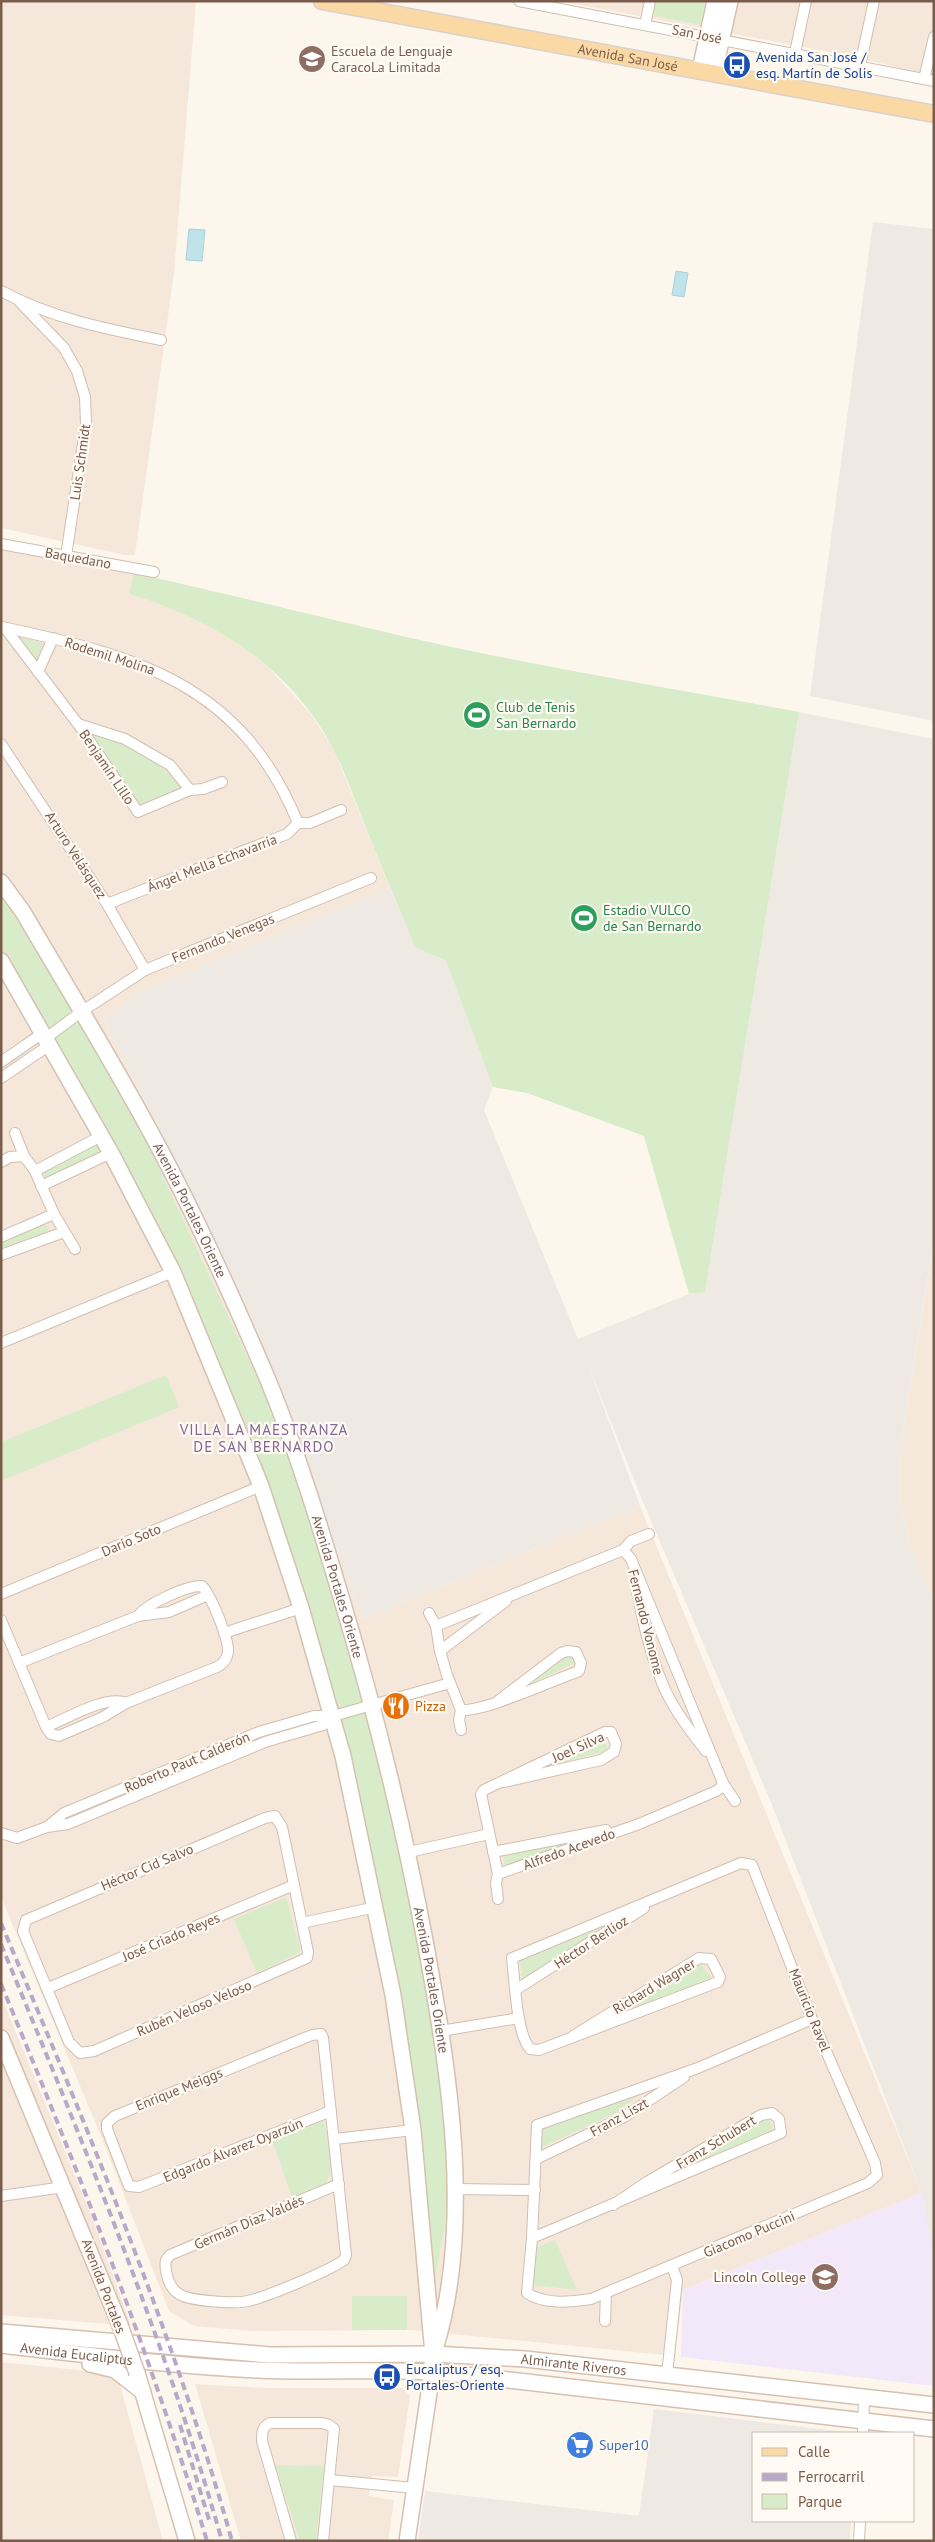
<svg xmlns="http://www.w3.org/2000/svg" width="935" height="2542" font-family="'PT Sans',sans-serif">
	<rect width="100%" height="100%" fill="#fdf6ec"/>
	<g fill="#f5e8da">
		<polygon points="1,1 196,1 174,273 135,555 125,555 1,528"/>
		<polygon points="559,1 934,1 934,76 850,56"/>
		<polygon points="1,550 134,573 129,594 177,609 199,620 237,643 267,666 310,713 334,750 390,888 141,992 104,1020 248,1308 295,1431 362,1619 640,1506 922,2193 683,2290 675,2356 411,2330 254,2331 194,2326 169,2311 101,2136 1,1897"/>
		<polygon points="934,1242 934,1602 910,1545 901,1508 899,1478 903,1431"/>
		<polygon points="1,1996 91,2215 131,2326 1,2315"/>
		<polygon points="1,2362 117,2374 163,2541 1,2541"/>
		<polygon points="195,2384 263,2388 403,2388 410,2396 398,2477 372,2476 369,2496 394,2500 388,2541 241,2541"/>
	</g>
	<g fill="#efe9e4">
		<polygon points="873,222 934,229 934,721 810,696"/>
		<polygon points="799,712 934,739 934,1239 903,1431 899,1478 901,1508 910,1545 934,1602 934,2263 922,2193 772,1805 643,1502 587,1362 640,1506 362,1619 295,1431 248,1308 104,1020 140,992 390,888 415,947 446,961 493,1087 484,1110 578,1339 689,1294 705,1292"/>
		<polygon points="654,2409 853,2433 754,2433 754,2521 851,2521 850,2541 418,2541 425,2491 639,2516"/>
	</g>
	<polygon fill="#f3e8fa" points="922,2193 934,2263 934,2386 681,2357 683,2290"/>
	<g fill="#d8ecc9">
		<polygon points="655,1 705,1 700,25 652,15"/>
		<path d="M 134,573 C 224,593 313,615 402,636 C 533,666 667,687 799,712 L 705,1292 L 689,1294 L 644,1136 L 527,1093 L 493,1087 L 446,961 L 415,947 C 397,904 379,861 362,818 C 353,795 345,772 334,751 C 294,670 213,618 129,594 Z"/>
		<polygon points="17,636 43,643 36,663"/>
		<path d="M 90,733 C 129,744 155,758 183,787 L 140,804 Z"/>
		<polygon points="1,895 53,971 130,1106 261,1386 313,1526 390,1793 431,2001 448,2128 449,2202 435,2278 428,2278 377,1882 227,1385 1,956"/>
		<polygon points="97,1145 101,1152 47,1180 43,1172"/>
		<polygon points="44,1220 49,1231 1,1249 1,1244"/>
		<polygon points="166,1375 179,1407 1,1481 1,1442"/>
		<polygon points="570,1652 576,1662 523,1688"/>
		<polygon points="604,1739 608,1750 552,1766"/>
		<polygon points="583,1838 506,1872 503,1856"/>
		<polygon points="285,1898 287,1900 300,1948 299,1953 257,1973 234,1919"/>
		<polygon points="606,1926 522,1979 520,1961"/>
		<polygon points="701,1964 712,1979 615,2015"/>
		<polygon points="643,2092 618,2112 540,2148 541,2130"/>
		<polygon points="768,2117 773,2131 655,2182"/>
		<path d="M 322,2119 C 327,2127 327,2137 329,2146 C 335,2185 327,2185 293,2200 L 271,2137 Z"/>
		<polygon points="555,2240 577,2290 532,2285 534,2248"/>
		<rect x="352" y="2296" width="55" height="34"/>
		<polygon points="275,2465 324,2466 316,2541 300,2541"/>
	</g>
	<g fill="#bfe3e8" stroke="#a5d3da">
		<polygon points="189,229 205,230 202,261 186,260"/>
		<polygon points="676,271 688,273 684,297 672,295"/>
	</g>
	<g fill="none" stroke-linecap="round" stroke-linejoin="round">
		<g stroke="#d1beb0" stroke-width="12">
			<g id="street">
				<polyline points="519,1 934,81"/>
				<polyline points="645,25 650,1"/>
				<polyline points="795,53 806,1"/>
				<polyline points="860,66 874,1"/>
				<polyline points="924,79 934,37"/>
				<path d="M 1,291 C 51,318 106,329 161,340"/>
				<polyline points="19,301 64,348 77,371 85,397 86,424 66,556"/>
				<polyline points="1,544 154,572"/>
				<path d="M 2,627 C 138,656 241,684 298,823"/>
				<polyline points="5,628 78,724 138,812 190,790 170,765 125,739 78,724"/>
				<polyline points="38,672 53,638"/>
				<polyline points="1,744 107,904 145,970"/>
				<polyline points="190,790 203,789 222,782"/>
				<polyline points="298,823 310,823 341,810"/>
				<polyline points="107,904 287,834 298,823"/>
				<polyline points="1,1062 37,1037 46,1038"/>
				<polyline points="1,1078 45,1048 46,1038 81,1012 145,970 371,878"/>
				<polyline points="15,1133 24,1156"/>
				<polyline points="1,1162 10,1157 24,1156 35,1171 54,1214 75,1249"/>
				<polyline points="35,1171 101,1136"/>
				<polyline points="41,1186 111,1153"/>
				<polyline points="1,1237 54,1214"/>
				<polyline points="1,1255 64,1232"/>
				<polyline points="1,1343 173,1272"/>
				<polyline points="623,1550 631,1559 723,1783 735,1801"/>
				<path d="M 635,1580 C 641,1614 648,1648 661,1680 C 670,1705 689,1730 706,1751"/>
				<polyline points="1,1594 261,1486"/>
				<polyline points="429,1613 436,1626 440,1651 447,1675 461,1710 459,1720 461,1730"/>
				<path d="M 1,1620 L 46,1727 L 51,1734 L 59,1736 L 103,1717 L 126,1703 L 217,1667 C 223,1664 227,1659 228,1652 C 229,1639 211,1595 202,1586 C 187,1585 147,1604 138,1616"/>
				<polyline points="436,1626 623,1550 631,1541 649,1534"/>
				<polyline points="224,1633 301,1608"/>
				<polyline points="440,1651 506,1601"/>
				<polyline points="19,1663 138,1616 169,1612 208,1595"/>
				<path d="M 461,1710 C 484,1712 554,1680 579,1671 L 581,1663 L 576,1652 L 567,1651 L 561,1653 L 498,1701"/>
				<path d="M 46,1727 C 64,1720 107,1694 126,1703"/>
				<polygon points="275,1816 282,1827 308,1952 307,1958 94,2051 80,2053 69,2042 23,1931 26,1920 265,1818"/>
				<polyline points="47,1827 64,1813 259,1732 314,1716 333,1716"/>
				<polyline points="1,1833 17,1838 47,1827 68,1824 265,1742 323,1725 333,1716 450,1683"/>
				<polyline points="409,1852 489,1834"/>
				<polyline points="493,1852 606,1830"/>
				<polyline points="498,1874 639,1824 714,1792 721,1788 723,1783"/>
				<polyline points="498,1899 496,1883 498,1874 481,1794 484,1790 605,1732 611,1732 616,1744 614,1752 601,1760 504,1782"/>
				<polyline points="302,1923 376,1907"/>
				<polyline points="48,1988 294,1885"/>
				<polyline points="517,1989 644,1908"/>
				<polyline points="441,2031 519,2018"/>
				<path d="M 573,2036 L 699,1958 L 711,1959 L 720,1977 L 718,1982 L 539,2050 L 530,2049 C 516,2032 515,1981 512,1958 L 741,1863 L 752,1865 L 812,2019 L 875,2163 L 877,2175 L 868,2183 L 591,2299 C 570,2302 545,2305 527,2293 L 532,2238 L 537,2125 L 698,2068 L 812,2019"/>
				<path d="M 331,2111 L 139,2187 L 129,2186 L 127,2181 L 107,2129 L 107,2123 L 115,2116 L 312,2035 L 321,2034 L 323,2038 L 346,2255 L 344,2260 C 329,2271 266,2297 248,2301 C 235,2304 189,2301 179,2294 C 169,2288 164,2271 166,2260 L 170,2255 L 339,2184"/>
				<polyline points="335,2139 413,2130"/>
				<polyline points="536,2159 624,2117 684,2077"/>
				<polyline points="455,2189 535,2190"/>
				<polyline points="1,2196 64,2187"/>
				<polyline points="532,2238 781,2133 779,2119 772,2113 761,2115 647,2182 613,2205"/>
				<polyline points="605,2321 606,2293"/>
				<polyline points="667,2375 677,2280 672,2266"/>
				<polyline points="863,2433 864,2397"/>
				<polyline points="330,2480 414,2488"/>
				<path d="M 291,2541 L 262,2441 C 262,2432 262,2427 270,2423 L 322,2423 L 329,2425 L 334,2429 L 323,2541"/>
				<polyline points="859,2541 860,2521"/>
			</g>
		</g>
		<g stroke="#d6c0b0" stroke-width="18">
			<g id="secondary">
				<polyline points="700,70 715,1"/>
				<polyline points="714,73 730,1"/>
				<path id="s1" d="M 1,882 L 23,912 C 68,989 115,1065 157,1144 C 198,1220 234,1300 268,1380 C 297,1451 319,1523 341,1597 C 376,1713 404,1828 426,1946 C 449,2072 474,2224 435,2349"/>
				<polyline points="1,961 111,1153 173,1272 261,1486 301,1608 343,1756 393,1995 413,2130 433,2354 430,2386 407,2541"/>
				<polyline points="1,2038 120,2325"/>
				<path id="s2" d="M 1,2332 L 270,2355 L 433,2354 L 525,2359 L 934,2405"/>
				<path id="s3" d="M 1,2345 C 87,2355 172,2366 258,2370 C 322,2373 385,2368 448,2373 L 934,2429"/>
				<polyline points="90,2364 115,2370 143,2392"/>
				<polyline points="137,2373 187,2541"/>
			</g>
		</g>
		<g stroke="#dad1cd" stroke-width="19">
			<g id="primary">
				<path id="s4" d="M 322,1 L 934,114"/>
			</g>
		</g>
		<use href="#street" stroke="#fff" stroke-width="10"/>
		<use href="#secondary" stroke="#fff" stroke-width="15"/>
		<use href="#primary" stroke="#fbd9a5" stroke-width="16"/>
		<g stroke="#b9a8c9" stroke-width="4" stroke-dasharray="8 5" stroke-linecap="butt">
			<path d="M 1,1923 C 86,2126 172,2328 232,2541"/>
			<path d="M 1,1944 C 82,2141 164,2336 222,2541"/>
			<path d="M 1,1984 C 77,2167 149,2351 207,2541"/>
			<polyline points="180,2425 210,2523"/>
		</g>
		<g stroke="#d6c0b0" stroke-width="18" stroke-linecap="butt">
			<polyline id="secondary-bridge" points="120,2325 137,2373"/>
		</g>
		<use href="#secondary-bridge" stroke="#fff" stroke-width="15"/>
	</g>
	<defs>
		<g id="school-disc" transform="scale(1.4375)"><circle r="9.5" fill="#8d6e63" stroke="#fffaf3"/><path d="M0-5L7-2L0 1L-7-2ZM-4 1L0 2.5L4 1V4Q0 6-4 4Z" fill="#fff"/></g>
		<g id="bus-disc" transform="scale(1.4375)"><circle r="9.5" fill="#1a4fb4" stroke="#fffaf3"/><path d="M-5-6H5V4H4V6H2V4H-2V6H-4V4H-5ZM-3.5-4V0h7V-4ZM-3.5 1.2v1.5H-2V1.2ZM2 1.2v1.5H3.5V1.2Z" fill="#fff"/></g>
		<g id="stadium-disc" transform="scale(1.4375)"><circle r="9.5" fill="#2e9e5b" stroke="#fffaf3"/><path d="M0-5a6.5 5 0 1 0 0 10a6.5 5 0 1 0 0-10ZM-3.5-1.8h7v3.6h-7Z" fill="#fff"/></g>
		<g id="restaurant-disc" transform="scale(1.4375)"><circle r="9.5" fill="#e8710a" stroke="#fffaf3"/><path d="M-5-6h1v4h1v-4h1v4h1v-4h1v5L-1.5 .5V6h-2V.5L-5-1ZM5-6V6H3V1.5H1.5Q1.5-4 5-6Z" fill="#fff"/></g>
		<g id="supermarket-disc" transform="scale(1.4375)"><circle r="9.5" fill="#3f7fe0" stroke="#fffaf3"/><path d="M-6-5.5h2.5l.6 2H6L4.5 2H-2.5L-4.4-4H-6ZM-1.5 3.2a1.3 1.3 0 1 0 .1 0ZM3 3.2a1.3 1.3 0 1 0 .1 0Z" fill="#fff"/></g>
	</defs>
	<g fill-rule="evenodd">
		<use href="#school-disc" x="312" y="59"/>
		<use href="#bus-disc" x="737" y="65"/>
		<use href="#stadium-disc" x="477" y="715"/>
		<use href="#stadium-disc" x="584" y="918"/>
		<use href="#restaurant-disc" x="396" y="1706"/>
		<use href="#school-disc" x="825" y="2277"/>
		<use href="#bus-disc" x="387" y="2377"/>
		<use href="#supermarket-disc" x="580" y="2445"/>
	</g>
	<g text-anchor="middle" stroke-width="4.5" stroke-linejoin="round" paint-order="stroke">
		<g font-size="14" fill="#7a5c4d" stroke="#fffaf3">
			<text transform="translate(697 34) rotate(11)" y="5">San José</text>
			<text dy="5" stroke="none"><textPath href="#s4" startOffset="311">Avenida San José</textPath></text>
			<text transform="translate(80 462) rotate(-82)" y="5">Luis Schmidt</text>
			<text transform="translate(78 558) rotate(10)" y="5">Baquedano</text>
			<text transform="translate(110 656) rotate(18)" y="5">Rodemil Molina</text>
			<text transform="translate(107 767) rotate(56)" y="5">Benjamín Lillo</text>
			<text transform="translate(76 855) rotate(57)" y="5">Arturo Velásquez</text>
			<text transform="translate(212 863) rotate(-21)" y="5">Ángel Mella Echavarría</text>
			<text transform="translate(223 938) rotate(-22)" y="5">Fernando Venegas</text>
			<text dy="5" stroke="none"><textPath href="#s1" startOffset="379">Avenida Portales Oriente</textPath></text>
			<text transform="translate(131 1540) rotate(-23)" y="5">Darío Soto</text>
			<text dy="5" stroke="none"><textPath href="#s1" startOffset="784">Avenida Portales Oriente</textPath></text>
			<text transform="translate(646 1622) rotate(76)" y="5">Fernando Vonome</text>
			<text transform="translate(578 1747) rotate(-24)" y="5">Joel Silva</text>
			<text transform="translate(187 1762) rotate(-23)" y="5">Roberto Paut Calderón</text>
			<text transform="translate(569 1849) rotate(-20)" y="5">Alfredo Acevedo</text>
			<text transform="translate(147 1867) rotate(-23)" y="5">Héctor Cid Salvo</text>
			<text transform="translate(171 1937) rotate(-23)" y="5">José Criado Reyes</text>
			<text transform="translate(591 1942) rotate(-33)" y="5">Héctor Berlioz</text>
			<text dy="5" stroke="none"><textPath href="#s1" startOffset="1189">Avenida Portales Oriente</textPath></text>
			<text transform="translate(654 1986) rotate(-31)" y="5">Richard Wagner</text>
			<text transform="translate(194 2008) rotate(-23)" y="5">Rubén Veloso Veloso</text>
			<text transform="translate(810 2010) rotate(68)" y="5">Mauricio Ravel</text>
			<text transform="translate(179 2089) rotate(-22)" y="5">Enrique Meiggs</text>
			<text transform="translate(619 2117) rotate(-29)" y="5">Franz Liszt</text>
			<text transform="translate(716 2142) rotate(-31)" y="5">Franz Schubert</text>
			<text transform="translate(233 2150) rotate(-22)" y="5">Edgardo Álvarez Oyarzún</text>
			<text transform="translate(249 2222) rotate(-23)" y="5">Germán Díaz Valdés</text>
			<text transform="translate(749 2234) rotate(-23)" y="5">Giacomo Puccini</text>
			<text transform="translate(104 2286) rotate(69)" y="5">Avenida Portales</text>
			<text dy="5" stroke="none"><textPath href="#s3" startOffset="76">Avenida Eucaliptus</textPath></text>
			<text dy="5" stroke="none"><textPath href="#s2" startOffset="574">Almirante Riveros</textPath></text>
		</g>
		<g font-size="14" fill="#785e54" stroke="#fffaf3" text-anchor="start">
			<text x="331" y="56">Escuela de Lenguaje<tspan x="331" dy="16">CaracoLa Limitada</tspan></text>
			<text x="806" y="2282" text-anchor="end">Lincoln College</text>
		</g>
		<g font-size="14" fill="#164399" stroke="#fffaf3" text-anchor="start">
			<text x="756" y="62">Avenida San José /<tspan x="756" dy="16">esq. Martín de Solis</tspan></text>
			<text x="406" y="2374">Eucaliptus / esq.<tspan x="406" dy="16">Portales-Oriente</tspan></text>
		</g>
		<g font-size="14" fill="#27864d" stroke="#fffaf3" text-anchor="start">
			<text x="496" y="712">Club de Tenis<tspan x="496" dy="16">San Bernardo</tspan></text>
			<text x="603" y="915">Estadio VULCO<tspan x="603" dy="16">de San Bernardo</tspan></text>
		</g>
		<g font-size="14" fill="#c56008" stroke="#fffaf3" text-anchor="start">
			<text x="415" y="1711">Pizza</text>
		</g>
		<g font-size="14" fill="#366cbe" stroke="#fffaf3" text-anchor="start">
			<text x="599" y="2450">Super10</text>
		</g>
		<g font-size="15" letter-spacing="1" fill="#846695" stroke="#fffaf3">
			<text x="264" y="1435">VILLA LA MAESTRANZA<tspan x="264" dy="17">DE SAN BERNARDO</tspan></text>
		</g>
	</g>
	<rect width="935" height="2542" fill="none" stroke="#7a5c4d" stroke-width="5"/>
	<rect x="752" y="2432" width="162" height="90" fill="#fffaf3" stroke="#cabbb1"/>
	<rect x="762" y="2448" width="25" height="8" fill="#fbd9a5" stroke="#cabbb1"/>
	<text x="798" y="2457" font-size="15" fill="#7a5c4d">Calle</text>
	<rect x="762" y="2473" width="25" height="8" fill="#b9a8c9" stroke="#cabbb1"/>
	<text x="798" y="2482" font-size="15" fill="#7a5c4d">Ferrocarril</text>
	<rect x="762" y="2494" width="25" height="15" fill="#d8ecc9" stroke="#cabbb1"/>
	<text x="798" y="2507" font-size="15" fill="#7a5c4d">Parque</text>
</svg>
